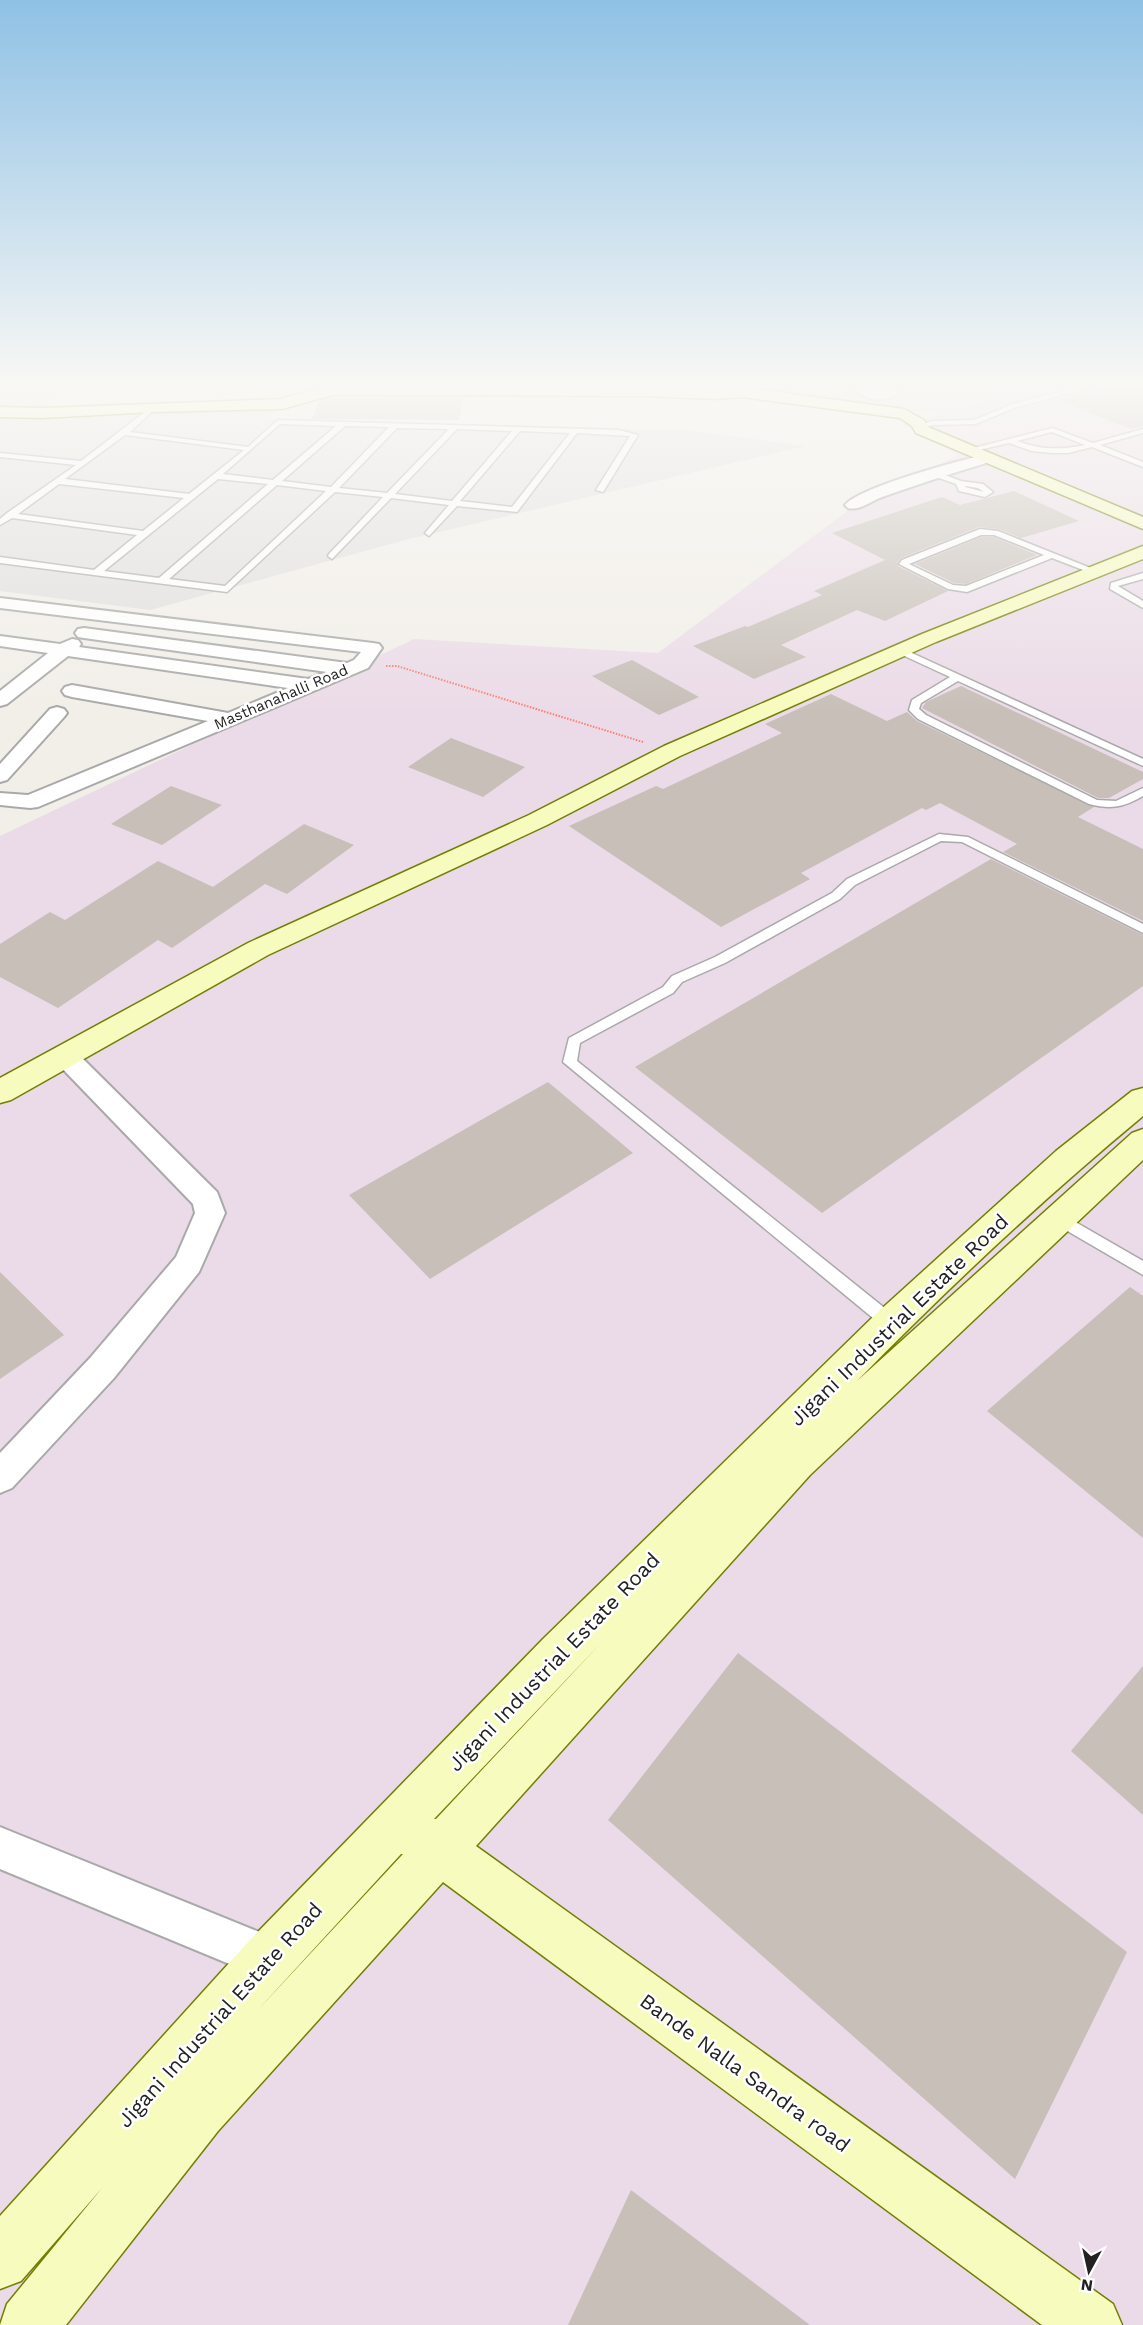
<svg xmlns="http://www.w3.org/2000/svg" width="1143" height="2325" font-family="'Work Sans',sans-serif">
	<rect width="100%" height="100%" fill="#f2efe9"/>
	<g fill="#e0dfdf">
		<polygon points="0,388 59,388 55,396 41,409 0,408"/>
		<polygon points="749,388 1028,388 942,414"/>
		<polygon points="278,407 270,419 685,430 806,446 405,540 150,610 0,591 0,418 32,420"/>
	</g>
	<polygon fill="#ebdbe8" points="1028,388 1143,388 1143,2325 0,2325 0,836 414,639 658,653 858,503 958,455 903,425"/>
	<g fill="#c7bfb8">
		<polygon points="1105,388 1143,388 1143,426 1131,429 1058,400"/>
		<polygon points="330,398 463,399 459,420 312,419 319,401"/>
		<polygon points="1014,491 1079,521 1021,538 999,529 979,527 901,558 897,563 898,566 948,591 885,621 857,610 781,645 806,657 754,679 693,646 745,626 748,627 822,595 814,591 885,560 832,533 942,497 960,505"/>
		<polygon points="981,537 994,537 1037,555 966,584 954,583 915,564"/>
		<polygon points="632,660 699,697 659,715 592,676"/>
		<polygon points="961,686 1143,772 1143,779 1109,798 1098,798 922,708 926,702"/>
		<polygon points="831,694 887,721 907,712 917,721 1094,807 1078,817 1143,849 1143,921 1003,852 1017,844 940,803 926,810 922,808 801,873 810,879 721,927 569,826 656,786 663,789 782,733 765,724"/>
		<polygon points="451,738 525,767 483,797 408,767"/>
		<polygon points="171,786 222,805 162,845 111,824"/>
		<polygon points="304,824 354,845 287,894 265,884 172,948 158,940 58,1008 0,977 0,944 50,912 65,920 158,861 213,887"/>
		<polygon points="991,859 1143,935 1143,986 822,1213 635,1067"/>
		<polygon points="548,1082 633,1153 430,1279 349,1195"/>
		<polygon points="0,1272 64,1335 0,1379"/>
		<polygon points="1130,1287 1143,1296 1143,1538 987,1411"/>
		<polygon points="738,1653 1127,1952 1015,2179 608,1820"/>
		<polygon points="1143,1666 1143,1815 1071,1751"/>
		<polygon points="631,2190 810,2325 568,2325"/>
	</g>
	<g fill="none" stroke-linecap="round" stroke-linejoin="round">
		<g stroke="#a9a9a9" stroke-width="3">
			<g id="lane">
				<polygon points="1077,388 1090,388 1017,407 975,424 933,425 920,429 916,427 932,421 974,420 1013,404"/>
				<path d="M 154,405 L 156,408 L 130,432 L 248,447 L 278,420 L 619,430 L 638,435 L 603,492 L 596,490 L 630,436 L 577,433 L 517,512 L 457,506 L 429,536 L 425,533 L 449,505 L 391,498 L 332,559 L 328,556 L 329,554 L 383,497 L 335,492 L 227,592 L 0,563 L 0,557 L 94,570 L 137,535 L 12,518 L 0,525 L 0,519 L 7,513 L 76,465 L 0,457 L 0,453 L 81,461 ZM 280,424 L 336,426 L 273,480 L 223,474 ZM 345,426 L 389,427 L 331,487 L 282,481 ZM 397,428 L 449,429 L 387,493 L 339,488 ZM 457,429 L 512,431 L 452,501 L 395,494 ZM 520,431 L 570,433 L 512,507 L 460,501 ZM 125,435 L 244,450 L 189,494 L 65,479 ZM 218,479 L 268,484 L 159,578 L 104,571 ZM 59,484 L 184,498 L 143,531 L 18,514 ZM 277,485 L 326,491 L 225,586 L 169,579 Z"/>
				<path d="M 1052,428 L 1093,443 L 1143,429 L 1143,433 L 1100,445 L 1143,462 L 1143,467 L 1092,447 L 1068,453 L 1052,453 L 1032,451 L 1009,443 L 970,452 L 966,450 ZM 1052,432 L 1085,445 C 1061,450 1040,450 1017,441 Z"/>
				<path d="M 934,471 L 961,481 L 983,484 L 993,492 L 985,497 L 959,491 L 956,484 L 931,475 L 931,471 ZM 965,486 L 978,488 L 984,492 L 965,487 Z"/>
				<path d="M 980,529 L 998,531 L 1098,571 L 1091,573 L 1052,558 L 967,592 L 948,589 L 899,564 L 902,560 ZM 981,535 L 994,535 L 1044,555 L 966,586 L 953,585 L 909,564 Z"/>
				<polygon points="1143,573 1143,579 1118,586 1143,601 1143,608 1110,589 1111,583"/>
				<path d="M 901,648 L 1143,759 L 1143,766 L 958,681 L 921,703 L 919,709 L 926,715 L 1097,800 L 1116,801 L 1143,788 L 1143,796 C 1124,807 1111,810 1089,804 L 918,719 L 909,710 L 912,700 L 950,677 L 898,653 L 898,649 Z"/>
				<polygon points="939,834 968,837 1143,924 1143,933 962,842 941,841 855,885 840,899 725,963 682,982 673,993 580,1043 577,1061 897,1318 899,1323 897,1328 891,1330 885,1328 563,1062 569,1038 663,987 672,976 715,957 832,893 847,879"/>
				<polygon points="1058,1212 1143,1261 1143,1275 1052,1222 1050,1218 1052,1214"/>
			</g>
		</g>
		<g stroke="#a9a9a9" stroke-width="4">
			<g id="street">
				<path d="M 854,388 L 884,391 L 885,388 L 897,388 L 898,393 C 886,403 863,401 854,388 Z"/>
				<path d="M 988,454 L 995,458 L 993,461 C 955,472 919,484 882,497 C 871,501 860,511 848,508 L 845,505 C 860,487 961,460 988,454 Z"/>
				<polygon points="0,598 373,643 379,644 382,648 368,668 38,807 30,808 0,805 0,793 28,795 208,721 72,697 65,695 62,691 65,687 72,685 228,713 288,688 68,656 7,704 0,706 0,691 48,653 0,646 0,636 60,644 72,639 78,640 81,644 79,647 308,679 327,672 84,638 78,637 75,633 78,629 84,628 347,663 354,660 361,652 0,608"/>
				<polygon points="57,707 64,709 67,713 64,717 7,780 0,782 0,764 50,709"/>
				<polygon points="64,1046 73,1049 217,1192 225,1213 199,1272 114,1378 12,1488 0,1493 0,1453 90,1358 176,1257 195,1213 193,1204 55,1061 51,1055 55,1049"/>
				<polygon points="0,1827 284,1942 290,1958 284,1974 268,1980 0,1869"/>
			</g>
		</g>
		<g stroke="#727f03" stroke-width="3">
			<g id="secondary">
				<polygon points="321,388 748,388 904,409 924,420 928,427 1143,517 1143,529 916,433 912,426 900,418 742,397 714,399 642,396 333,395 282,409 154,412 42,418 0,417 0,407 42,408 281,399"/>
				<polygon points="1143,546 1143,559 936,642 680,756 547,825 268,955 11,1100 0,1103 0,1078 248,943 529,815 664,746 922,634"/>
				<path d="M 1143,1088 L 1143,1116 C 1043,1199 948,1288 857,1381 L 1132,1133 L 1143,1129 L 1143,1160 L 810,1475 L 476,1846 L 1113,2304 L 1122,2325 L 1042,2325 L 443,1882 L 218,2131 L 66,2325 L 0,2325 L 7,2304 L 102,2188 L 21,2281 L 0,2289 L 0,2216 L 250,1940 L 543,1639 L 878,1312 L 1056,1151 L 1132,1091 ZM 601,1643 L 436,1819 L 434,1819 ZM 401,1854 L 403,1854 L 255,2013 Z"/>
			</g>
		</g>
		<polyline stroke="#fd7d6f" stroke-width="2" stroke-dasharray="1.5 1.5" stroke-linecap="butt" points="386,666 397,666 643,742"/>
		<use href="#lane" fill="#fff" fill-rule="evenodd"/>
		<use href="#street" fill="#fff" fill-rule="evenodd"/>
		<use href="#secondary" fill="#f8fbbe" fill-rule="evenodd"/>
	</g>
	<linearGradient id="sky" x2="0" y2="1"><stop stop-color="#8fc1e5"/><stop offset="0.54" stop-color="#f9f8f5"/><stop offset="1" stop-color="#f9f8f5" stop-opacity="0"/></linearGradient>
	<rect width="1143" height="714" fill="url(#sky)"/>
	<g text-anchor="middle" stroke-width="5" stroke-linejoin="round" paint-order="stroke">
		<g font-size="15" fill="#222" stroke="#fff">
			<text transform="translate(281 697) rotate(-23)" y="5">Masthanahalli Road</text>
		</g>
		<g font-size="21" fill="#222" stroke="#fff">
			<text transform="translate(899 1320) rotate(-44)" y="7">Jigani Industrial Estate Road</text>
			<text transform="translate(554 1662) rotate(-46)" y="7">Jigani Industrial Estate Road</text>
			<text transform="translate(220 2015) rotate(-48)" y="7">Jigani Industrial Estate Road</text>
			<text transform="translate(745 2073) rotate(36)" y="7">Bande Nalla Sandra road</text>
		</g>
	</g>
	<g transform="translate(1089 2271) rotate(188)" stroke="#ffffff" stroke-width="4.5" paint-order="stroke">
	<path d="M0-4.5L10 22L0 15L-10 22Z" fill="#222222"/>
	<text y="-9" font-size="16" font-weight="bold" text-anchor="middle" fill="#222222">N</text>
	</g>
</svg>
